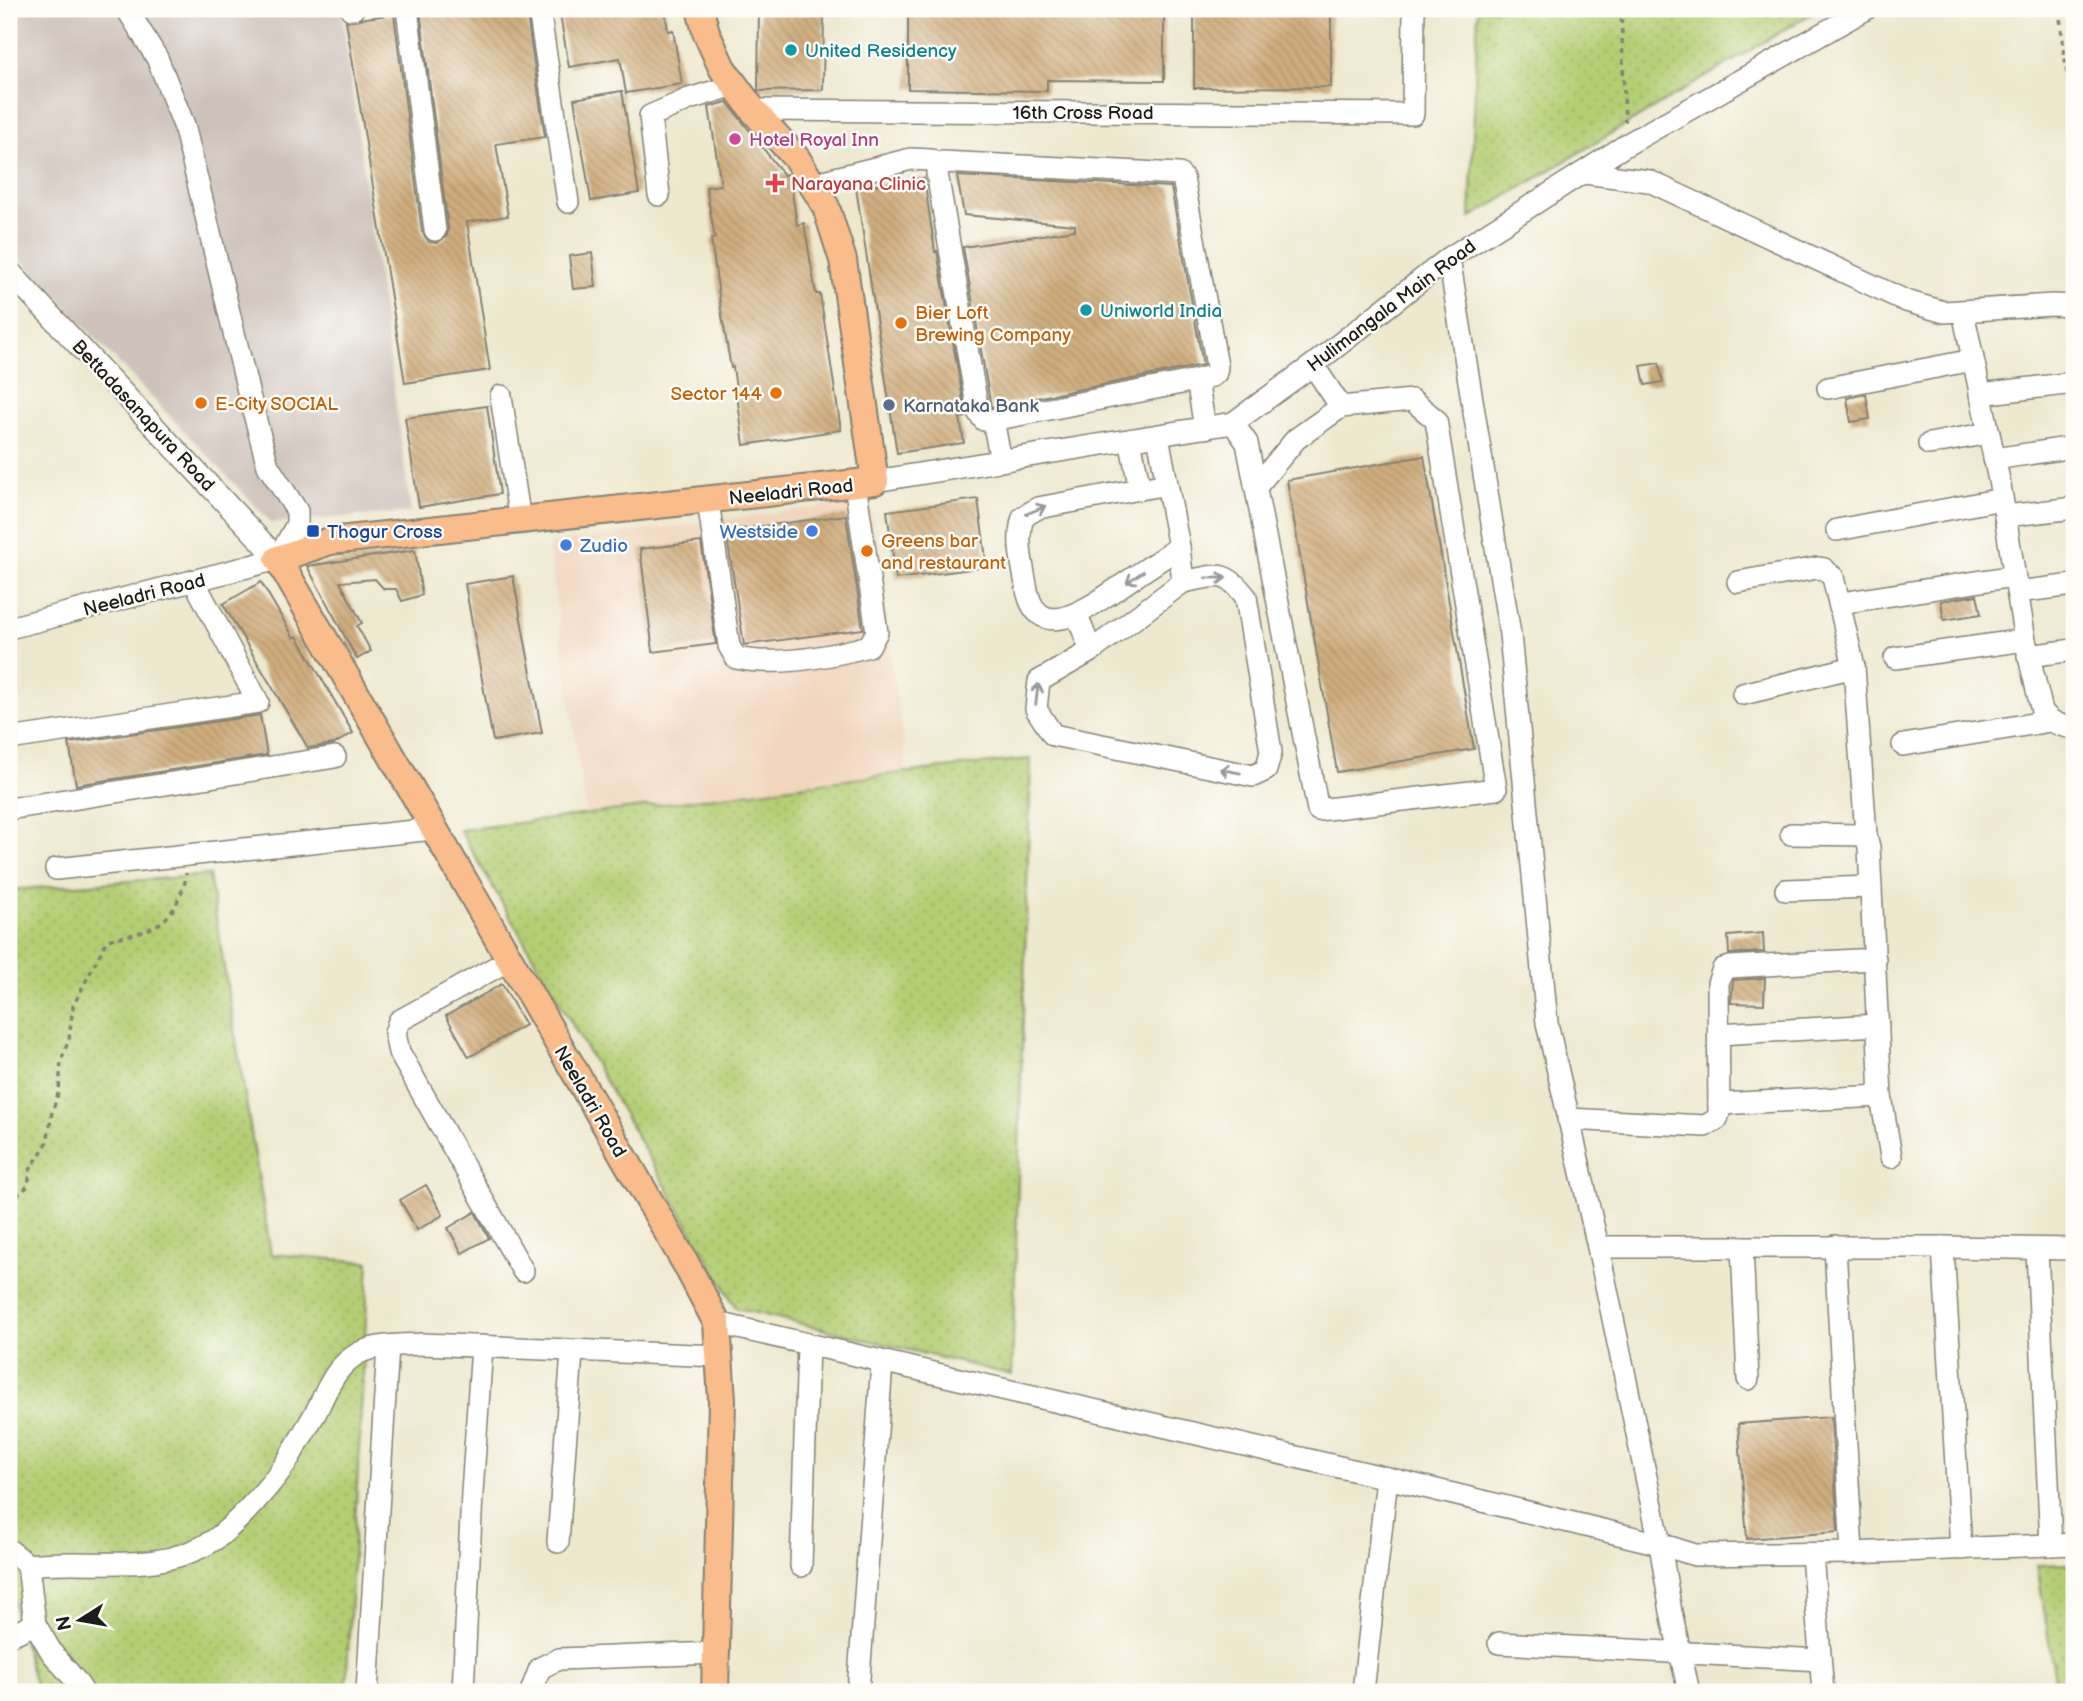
<svg xmlns="http://www.w3.org/2000/svg" width="2083" height="1701" font-family="'Balsamiq Sans',sans-serif">
	<defs>
		<pattern id="grass-dots" width="8" height="8" patternUnits="userSpaceOnUse" patternTransform="scale(1.75)"><rect width="8" height="8" fill="#b4ce73"/><path d="M2 2h.1M6 6h.1" fill="none" stroke="#9ab063" stroke-width="1.8" stroke-linecap="round"/></pattern>
		<pattern id="building-back-hatch" width="6" height="6" patternUnits="userSpaceOnUse" patternTransform="scale(1.75)"><rect width="6" height="6" fill="#cfad7e"/><path d="M-1 5l2 2M0 0l6 6M5-1l2 2" fill="none" stroke="#b1946c"/></pattern>
	</defs>
	<rect width="100%" height="100%" fill="#fdfcf7"/>
	<filter id="ink" filterUnits="userSpaceOnUse"><feTurbulence type="fractalNoise" baseFrequency=".0143" numOctaves="2"/><feDisplacementMap in="SourceGraphic" scale="14" xChannelSelector="R" yChannelSelector="G"/><feConvolveMatrix kernelMatrix="1 2 1 2 8 2 1 2 1" color-interpolation-filters="sRGB"/></filter>
	<filter id="wash" filterUnits="userSpaceOnUse"><feTurbulence type="fractalNoise" baseFrequency=".00686" numOctaves="4" result="noise"/><feDisplacementMap in="SourceGraphic" scale="28" xChannelSelector="R" yChannelSelector="G"/><feGaussianBlur stdDeviation="1.57" result="paint"/><feColorMatrix in="noise" values="0 0 0 0 0 0 0 0 0 0 0 0 0 0 0 0 0 1.4 0 .05"/><feComposite in="paint" operator="in"/></filter>
	<g filter="url(#wash)">
		<rect width="100%" height="100%" fill="#ede8ce"/>
		<polygon fill="#f1d5bd" points="869,500 907,771 586,815 548,544"/>
		<polygon fill="#cec1ba" points="9,9 341,9 411,512 272,523 9,248"/>
		<g fill="url(#grass-dots)" stroke="#687548" stroke-width="2">
			<polygon points="1478,9 1819,9 1470,218"/>
			<path d="M 1031,759 L 1012,1375 L 736,1308 L 460,830 C 650,808 840,777 1031,759 Z"/>
			<polygon points="209,875 271,1254 369,1262 346,1692 37,1692 9,1589 9,890"/>
			<polygon points="2074,1564 2074,1692 2057,1692 2037,1565"/>
		</g>
		<g id="blocks">
			<g fill="url(#building-back-hatch)">
				<polygon points="429,9 526,9 545,137 496,144 508,216 467,222 490,370 405,383 346,21 394,14 422,232 429,242 437,243 447,236 448,228 420,10"/>
				<polygon points="559,9 665,9 668,31 673,30 682,84 626,93 620,58 569,67"/>
				<polygon points="759,9 824,9 823,90 758,91"/>
				<polygon points="908,9 1164,9 1164,81 1047,80 1047,91 908,89"/>
				<polygon points="1194,9 1331,9 1331,87 1194,88"/>
				<polygon points="622,91 639,193 591,201 574,99"/>
				<polygon points="727,102 784,175 788,174 790,178 797,225 804,223 816,294 820,294 841,430 744,445 733,367 731,368 721,310 711,239 715,238 706,187 721,185 709,107"/>
				<polygon points="957,176 1171,187 1203,365 991,407 963,247 1075,230 1075,225 964,215"/>
				<polygon points="924,178 935,252 937,251 966,417 960,418 964,443 897,453 856,188"/>
				<polygon points="592,253 596,287 573,289 569,256"/>
				<polygon points="1659,363 1663,382 1645,385 1641,366"/>
				<polygon points="1866,394 1870,419 1851,422 1847,398"/>
				<polygon points="487,406 500,494 419,507 405,418"/>
				<polygon points="1424,456 1474,749 1337,772 1287,480"/>
				<polygon points="978,499 987,567 896,579 887,511"/>
				<polygon points="846,515 863,629 744,645 726,531"/>
				<polygon points="701,542 716,644 653,652 640,549"/>
				<polygon points="415,550 422,595 402,601 396,589 384,589 375,579 340,582 362,623 357,626 371,651 357,659 307,566"/>
				<polygon points="513,576 542,733 493,741 465,584"/>
				<polygon points="261,582 294,638 297,636 353,733 334,744 308,748 223,604"/>
				<polygon points="1977,595 1981,614 1944,620 1941,601"/>
				<polygon points="260,715 267,755 76,785 69,743"/>
				<polygon points="1763,933 1764,952 1729,954 1728,936"/>
				<polygon points="1765,978 1764,1004 1731,1003 1733,980"/>
				<polygon points="502,984 525,1025 469,1057 446,1016"/>
				<polygon points="426,1185 443,1215 417,1230 400,1200"/>
				<polygon points="475,1212 489,1238 462,1253 448,1228"/>
				<polygon points="1831,1417 1838,1532 1747,1539 1738,1424"/>
			</g>
		</g>
	</g>
	<g filter="url(#ink)">
		<use href="#blocks" fill-opacity="0" stroke="#848275" stroke-width="2"/>
		<g fill="none" stroke-linecap="round" stroke-linejoin="round">
			<g stroke="#848275" stroke-width="24">
				<g id="minor">
					<polyline points="127,9 157,58 184,125 248,391 268,466 297,511 297,524 278,559"/>
					<polyline points="351,9 353,9"/>
					<polyline points="407,9 435,230"/>
					<polyline points="539,9 568,202"/>
					<polyline points="753,110 1413,114 1414,9"/>
					<polyline points="1584,173 1649,181 1906,301 1944,312 2052,305 2074,306"/>
					<polyline points="812,184 911,159 931,160 937,166"/>
					<polyline points="659,195 650,116 689,99 735,85"/>
					<polyline points="1449,258 1510,634 1547,1023 1598,1247 1660,1544 1671,1612 1689,1692"/>
					<polyline points="9,271 278,559"/>
					<path d="M 1963,312 L 2000,485 L 2025,640 L 2042,711 C 2051,723 2060,726 2074,728"/>
					<polyline points="1197,380 1205,428"/>
					<polyline points="1828,388 1973,360"/>
					<polyline points="1980,394 2074,383"/>
					<polyline points="501,396 520,521"/>
					<polyline points="993,420 984,420 978,412 937,173 937,166 942,162 1179,174 1183,178 1217,366 1216,373 1212,376 1197,380 993,420 1001,461"/>
					<polyline points="1233,423 1247,443 1318,810 1496,789 1436,420 1412,400 1341,407 1313,365"/>
					<path d="M 1158,436 L 1179,547 C 1160,560 1140,573 1121,586 C 1091,606 1036,649 1026,585 C 1022,561 1016,540 1023,517 L 1038,508 L 1167,484"/>
					<polyline points="1130,440 1140,489"/>
					<polyline points="1929,444 1989,433"/>
					<polyline points="1994,459 2074,447"/>
					<polyline points="875,481 1233,423 1313,365 1449,258 1626,145 1866,9"/>
					<polyline points="1256,487 1296,439 1341,407"/>
					<path d="M 708,501 L 729,646 L 736,658 C 778,667 828,657 869,646 L 877,632 L 855,484"/>
					<polyline points="2005,516 2074,508"/>
					<polyline points="1837,530 2002,499"/>
					<polyline points="1738,582 1817,568 1824,569 1833,577 1854,667 1866,835"/>
					<polyline points="2017,592 2074,585"/>
					<polyline points="1841,603 2014,576"/>
					<path d="M 1077,615 L 1091,651 L 1039,681 L 1036,709 L 1053,735 L 1253,776 L 1266,770 L 1271,752 L 1246,597 C 1224,568 1217,576 1183,582 L 1179,547"/>
					<polyline points="9,628 278,559"/>
					<polyline points="1091,651 1183,582"/>
					<polyline points="2028,656 2074,650"/>
					<polyline points="1895,658 2025,640"/>
					<polyline points="1743,694 1854,667"/>
					<polyline points="9,739 258,702 194,581"/>
					<polyline points="1903,745 2050,721"/>
					<polyline points="9,809 335,757"/>
					<polyline points="1791,834 1866,835 1869,847 1881,1096 1891,1157"/>
					<polyline points="56,869 433,829"/>
					<polyline points="1786,890 1871,887"/>
					<polyline points="509,960 399,1021 395,1033 399,1052 523,1271"/>
					<polyline points="1719,1034 1878,1025"/>
					<polyline points="1719,1104 1881,1096"/>
					<polyline points="1568,1119 1705,1126 1717,1119 1719,1113 1718,983 1723,969 1730,967 1875,959"/>
					<polyline points="1835,1246 1852,1553"/>
					<polyline points="1598,1247 1943,1247 2074,1249"/>
					<polyline points="1742,1247 1748,1379"/>
					<polyline points="1943,1247 1961,1549"/>
					<polyline points="2037,1250 2051,1545"/>
					<polyline points="717,1323 1387,1478 1660,1544 1695,1555 1852,1553 2074,1544"/>
					<polyline points="558,1542 572,1352"/>
					<polyline points="9,1550 28,1565 35,1624"/>
					<polyline points="1812,1554 1823,1692"/>
					<path d="M 28,1565 C 89,1557 157,1577 214,1540 C 236,1525 276,1480 289,1458 C 298,1443 307,1427 316,1412 C 327,1390 335,1366 359,1353 C 378,1344 401,1345 422,1344 L 720,1356"/>
					<polyline points="801,1566 808,1344"/>
					<polyline points="9,1636 35,1624 52,1653 76,1681 83,1692"/>
					<polyline points="1499,1643 1820,1660"/>
					<polyline points="367,1692 388,1346"/>
					<polyline points="463,1692 472,1493 482,1346"/>
					<polyline points="531,1692 540,1668 559,1659 716,1653"/>
					<polyline points="858,1692 882,1363"/>
					<polyline points="1363,1692 1387,1478"/>
				</g>
			</g>
			<g stroke="#848275" stroke-width="30">
				<polyline id="major" points="700,9 706,32 722,68 753,110 797,159 826,207 843,260 875,481 330,541 278,559 686,1264 717,1323 722,1400 715,1692"/>
			</g>
			<g stroke="#848275" stroke-width="3.5" stroke-dasharray="5 5" stroke-linecap="butt">
				<polyline points="1621,9 1625,122"/>
				<polyline points="2059,9 2074,133"/>
				<path d="M 9,1203 L 28,1186 L 30,1170 L 47,1143 L 52,1112 L 59,1091 L 61,1061 L 69,1039 L 73,1006 L 107,940 C 137,933 164,932 178,900 C 182,891 186,883 186,873"/>
			</g>
			<use href="#minor" stroke="#fff" stroke-width="21"/>
			<use href="#major" stroke="#f9bc8a" stroke-width="26"/>
		</g>
		<defs><path id="oneway-shaft" d="M-6 0H5M1.5-3L5.5 0L1.5 3" fill="none" stroke-width="1.6" stroke-linecap="round" stroke-linejoin="round" transform="scale(1.75)"/></defs>
		<g stroke="#999">
			<use href="#oneway-shaft" transform="translate(1036 510) rotate(-22)"/>
			<use href="#oneway-shaft" transform="translate(1135 577) rotate(146)"/>
			<use href="#oneway-shaft" transform="translate(1216 578) rotate(1)"/>
			<use href="#oneway-shaft" transform="translate(1037 694) rotate(-83)"/>
			<use href="#oneway-shaft" transform="translate(1230 771) rotate(-169)"/>
		</g>
	</g>
	<g fill="#0f9aa8" stroke="#fdfcf7" stroke-width="2.5">
		<circle cx="791" cy="50" r="7"/>
		<circle cx="1086" cy="310" r="7"/>
	</g>
	<circle fill="#d1479c" stroke="#fdfcf7" stroke-width="2.5" cx="735" cy="139" r="7"/>
	<path fill="#e0444e" stroke="#fdfcf7" stroke-width="2.5" d="M771.5 172.5h7v7h7v7h-7v7h-7v-7h-7v-7h7z"/>
	<g fill="#e8710a" stroke="#fdfcf7" stroke-width="2.5">
		<circle cx="901" cy="323" r="7"/>
		<circle cx="776" cy="393" r="7"/>
		<circle cx="201" cy="403" r="7"/>
		<circle cx="867" cy="551" r="7"/>
	</g>
	<circle fill="#5c6f8a" stroke="#fdfcf7" stroke-width="2.5" cx="889" cy="405" r="7"/>
	<rect fill="#1a4fb4" stroke="#fdfcf7" stroke-width="2.5" x="306" y="524" width="14" height="14" rx="3.5"/>
	<g fill="#3f7fe0" stroke="#fdfcf7" stroke-width="2.5">
		<circle cx="812" cy="531" r="7"/>
		<circle cx="566" cy="545" r="7"/>
	</g>
	<g text-anchor="middle" stroke-width="5" stroke-linejoin="round" paint-order="stroke">
		<g font-size="19" fill="#0d838f" stroke="#fdfcf7" text-anchor="start">
			<text x="805" y="57">United Residency</text>
			<text x="1100" y="317">Uniworld India</text>
		</g>
		<g font-size="19" fill="#1c1c1c" stroke="#fdfcf7">
			<text x="1083" y="119">16th Cross Road</text>
			<text transform="translate(1391 305) rotate(-37)" y="7">Hulimangala Main Road</text>
			<text transform="translate(144 415) rotate(47)" y="7">Bettadasanapura Road</text>
			<text transform="translate(791 491) rotate(-6)" y="7">Neeladri Road</text>
			<text transform="translate(144 594) rotate(-14)" y="7">Neeladri Road</text>
			<text transform="translate(591 1101) rotate(60)" y="7">Neeladri Road</text>
		</g>
		<g font-size="19" fill="#b23c85" stroke="#fdfcf7" text-anchor="start">
			<text x="749" y="146">Hotel Royal Inn</text>
		</g>
		<g font-size="19" fill="#be3a42" stroke="#fdfcf7" text-anchor="start">
			<text x="791" y="190">Narayana Clinic</text>
		</g>
		<g font-size="19" fill="#c56008" stroke="#fdfcf7" text-anchor="start">
			<text x="915" y="319">Bier Loft<tspan x="915" dy="22">Brewing Company</tspan></text>
			<text x="762" y="400" text-anchor="end">Sector 144</text>
			<text x="215" y="410">E-City SOCIAL</text>
			<text x="881" y="547">Greens bar<tspan x="881" dy="22">and restaurant</tspan></text>
		</g>
		<g font-size="19" fill="#4e5e75" stroke="#fdfcf7" text-anchor="start">
			<text x="903" y="412">Karnataka Bank</text>
		</g>
		<g font-size="19" fill="#164399" stroke="#fdfcf7" text-anchor="start">
			<text x="327" y="538">Thogur Cross</text>
		</g>
		<g font-size="19" fill="#366cbe" stroke="#fdfcf7" text-anchor="end">
			<text x="798" y="538">Westside</text>
			<text x="580" y="552" text-anchor="start">Zudio</text>
		</g>
	</g>
	<rect width="2083" height="1701" fill="none" stroke="#fdfcf7" stroke-width="35"/>
	<g transform="translate(80 1620) rotate(259)" stroke="#fdfcf7" stroke-width="5" paint-order="stroke">
	<path d="M0-5L12 26L0 18L-12 26Z" fill="#1c1c1c"/>
	<text y="-10" font-size="19" font-weight="bold" text-anchor="middle" fill="#1c1c1c">N</text>
	</g>
</svg>
